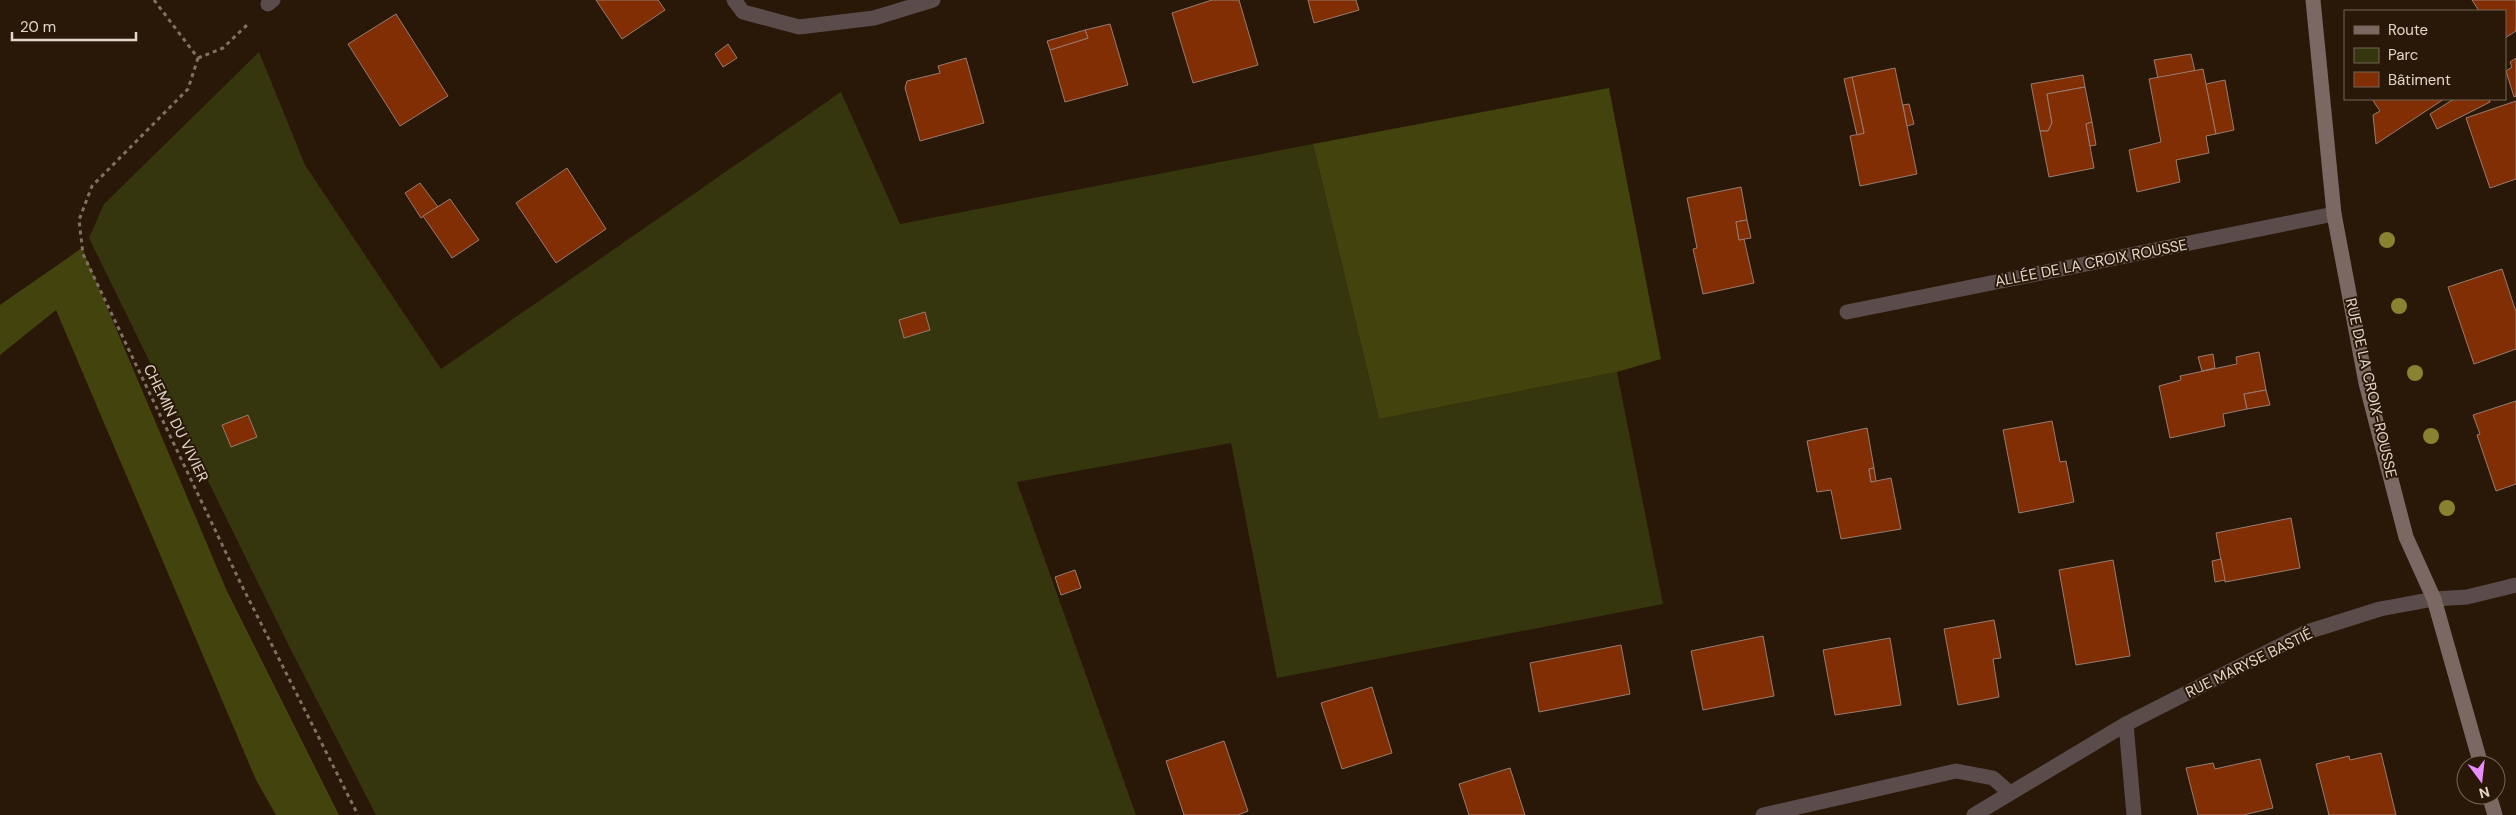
<svg xmlns="http://www.w3.org/2000/svg" width="2516" height="815" font-family="'DM Sans',sans-serif">
	<rect width="100%" height="100%" fill="#291807"/>
	<polygon fill="#35360e" points="259,52 305,165 441,369 841,92 900,224 1313,144 1379,419 1617,372 1663,604 1277,678 1231,443 1017,482 1136,815 376,815 289,646 89,238 104,204"/>
	<g fill="#43440d">
		<polygon points="1609,88 1661,359 1617,372 1379,419 1313,144"/>
		<polygon points="82,248 226,589 339,815 276,815 256,780 56,310 0,355 0,305"/>
	</g>
	<g fill="#812e04" stroke="#987c71">
		<polygon points="596,0 658,0 665,10 622,39"/>
		<polygon points="1212,0 1239,0 1258,65 1193,83 1172,13"/>
		<polygon points="1308,0 1356,0 1359,10 1314,23"/>
		<polygon points="2472,0 2516,0 2516,31 2505,38 2505,11 2479,11"/>
		<polygon points="396,14 448,96 400,126 348,44"/>
		<polygon points="1110,24 1128,85 1065,102 1050,50 1088,38 1085,30"/>
		<polygon points="1085,30 1088,38 1050,50 1047,41"/>
		<polygon points="728,44 737,58 723,67 715,54"/>
		<polygon points="2191,54 2195,71 2158,78 2154,60"/>
		<polygon points="966,58 984,123 920,141 905,88 907,81 940,73 938,66"/>
		<polygon points="2516,58 2516,96 2514,97 2506,71 2512,67 2510,62"/>
		<polygon points="1895,68 1917,174 1860,186 1850,136 1864,133 1852,77"/>
		<polygon points="2203,69 2216,134 2206,136 2209,153 2176,160 2180,182 2137,192 2129,150 2161,142 2149,79"/>
		<polygon points="2083,75 2085,87 2047,94 2052,123 2048,131 2040,131 2031,84"/>
		<polygon points="1852,77 1864,133 1857,135 1844,79"/>
		<polygon points="2225,80 2234,130 2216,134 2206,84"/>
		<polygon points="2085,87 2092,122 2086,124 2094,168 2049,177 2040,131 2048,131 2052,123 2047,94"/>
		<polygon points="2372,99 2444,99 2376,144 2373,115 2380,111"/>
		<polygon points="2454,99 2489,99 2490,102 2437,129 2430,114"/>
		<polygon points="2516,101 2516,179 2490,188 2466,118"/>
		<polygon points="1909,104 1914,124 1907,126 1903,105"/>
		<polygon points="2092,122 2096,145 2090,146 2086,124"/>
		<polygon points="567,168 606,229 556,263 516,203"/>
		<polygon points="420,183 438,207 421,218 405,193"/>
		<polygon points="1741,187 1747,220 1736,222 1739,240 1744,239 1754,283 1703,294 1693,249 1697,248 1687,198"/>
		<polygon points="450,199 479,240 452,258 423,216"/>
		<polygon points="1747,220 1751,238 1739,240 1736,222"/>
		<polygon points="2502,269 2516,312 2516,349 2474,364 2448,287"/>
		<polygon points="925,312 930,330 904,338 899,320"/>
		<polygon points="2259,352 2266,390 2244,394 2247,409 2223,414 2225,426 2170,438 2159,386 2181,380 2180,376 2237,364 2236,357"/>
		<polygon points="2213,354 2215,368 2202,371 2198,357"/>
		<polygon points="2266,390 2270,405 2247,409 2244,394"/>
		<polygon points="2516,401 2516,484 2496,491 2477,435 2480,434 2473,415"/>
		<polygon points="248,415 257,437 231,447 222,425"/>
		<polygon points="2052,421 2060,462 2066,461 2074,502 2019,513 2003,430"/>
		<polygon points="1867,428 1874,468 1869,469 1871,482 1891,478 1901,529 1841,539 1831,490 1817,492 1807,441"/>
		<polygon points="1874,468 1876,481 1871,482 1869,469"/>
		<polygon points="2291,518 2300,568 2225,582 2216,533"/>
		<polygon points="2221,559 2225,580 2215,582 2212,561"/>
		<polygon points="2113,560 2130,656 2076,665 2059,570"/>
		<polygon points="1075,570 1081,588 1061,595 1055,577"/>
		<polygon points="1994,620 2001,658 1993,659 1999,697 1958,705 1944,629"/>
		<polygon points="1763,636 1774,696 1703,710 1691,651"/>
		<polygon points="1890,638 1901,705 1835,715 1823,650"/>
		<polygon points="1621,645 1630,694 1539,712 1530,663"/>
		<polygon points="1372,687 1392,753 1342,769 1321,703"/>
		<polygon points="1224,741 1248,811 1238,815 1184,815 1166,761"/>
		<polygon points="2381,753 2396,815 2329,815 2316,764 2349,756 2350,760"/>
		<polygon points="2260,759 2273,808 2243,815 2198,815 2186,768 2213,763 2215,769"/>
		<polygon points="1510,768 1525,815 1469,815 1459,784"/>
	</g>
	<g fill="none" stroke-linecap="round" stroke-linejoin="round">
		<g stroke="#7f7163" stroke-width="3" stroke-dasharray="4 4" stroke-linecap="butt">
			<polyline points="154,0 198,58"/>
			<polyline points="198,58 188,89 92,186 79,220 83,254 240,582 358,815"/>
			<polyline points="198,58 223,48 248,24"/>
		</g>
		<g stroke="#594c4a" stroke-width="15">
			<polyline points="734,0 743,12 799,27 874,18 933,0"/>
			<polyline points="268,4 273,0"/>
			<polyline points="1847,312 2334,214"/>
			<polyline points="2126,724 2134,815"/>
			<polyline points="1763,815 1956,771 1993,778 2010,793"/>
			<polyline points="1974,815 2126,724 2307,632 2380,609 2434,599 2467,597 2516,585"/>
		</g>
		<g stroke="#7b6863" stroke-width="15">
			<polyline points="2313,0 2334,214 2366,383 2406,537 2434,599 2481,765"/>
			<polyline points="2489,795 2495,815"/>
		</g>
	</g>
	<g fill="#888231">
		<circle cx="2387" cy="240" r="8"/>
		<circle cx="2399" cy="306" r="8"/>
		<circle cx="2415" cy="373" r="8"/>
		<circle cx="2431" cy="436" r="8"/>
		<circle cx="2447" cy="508" r="8"/>
	</g>
	<g text-anchor="middle" stroke-width="4" stroke-linejoin="round" paint-order="stroke">
		<g font-size="15" fill="#e3d7cd" stroke="#291807">
			<text transform="translate(2091 263) rotate(-11)" y="5">ALLÉE DE LA CROIX ROUSSE</text>
			<text transform="translate(2371 388) rotate(77)" y="5">RUE DE LA CROIX-ROUSSE</text>
			<text transform="translate(176 423) rotate(64)" y="5">CHEMIN DU VIVIER</text>
			<text transform="translate(2249 663) rotate(-26)" y="5">RUE MARYSE BASTIÉ</text>
		</g>
	</g>
	<rect x="2344" y="10" width="162" height="90" fill="#291807" stroke="#736456"/>
	<rect x="2354" y="26" width="25" height="8" fill="#7b6863" stroke="#736456"/>
	<text x="2388" y="35" font-size="15" fill="#e3d7cd">Route</text>
	<rect x="2354" y="48" width="25" height="15" fill="#35360e" stroke="#736456"/>
	<text x="2388" y="60" font-size="15" fill="#e3d7cd">Parc</text>
	<rect x="2354" y="72" width="25" height="15" fill="#812e04" stroke="#736456"/>
	<text x="2388" y="85" font-size="15" fill="#e3d7cd">Bâtiment</text>
	<g transform="translate(2481 780) rotate(165)"><circle r="24" fill="#291807" stroke="#736456"/>
	<path d="M0-4L9 19L0 12L-9 19Z" fill="#e98dfe"/>
	<text y="-8" font-size="14" font-weight="bold" text-anchor="middle" fill="#e3d7cd">N</text>
	</g>
	<path d="M12 32v8h124v-8" fill="none" stroke="#e3d7cd" stroke-width="2.5"/>
	<text x="20" y="32" font-size="15" fill="#e3d7cd" stroke="#291807" stroke-width="4" paint-order="stroke">20 m</text>
</svg>
